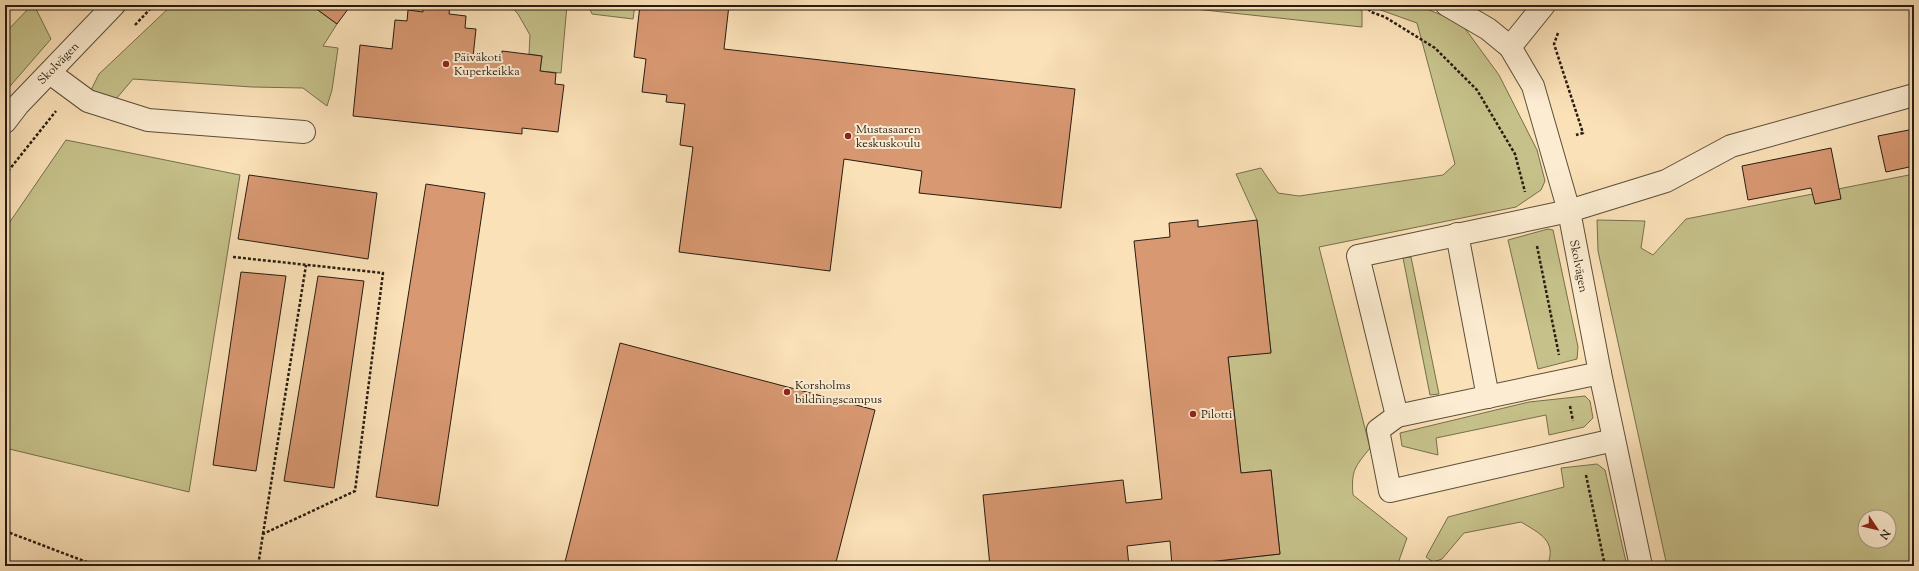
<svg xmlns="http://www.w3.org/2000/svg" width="1919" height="571" font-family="'Sorts Mill Goudy',serif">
	<rect width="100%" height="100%" fill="#fbe1b8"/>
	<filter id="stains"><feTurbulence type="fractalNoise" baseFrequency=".005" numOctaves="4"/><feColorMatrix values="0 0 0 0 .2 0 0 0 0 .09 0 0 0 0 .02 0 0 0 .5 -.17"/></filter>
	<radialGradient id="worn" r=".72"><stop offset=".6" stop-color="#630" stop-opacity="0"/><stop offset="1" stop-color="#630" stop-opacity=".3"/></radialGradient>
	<g fill="#c6c18a" stroke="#766f4d" fill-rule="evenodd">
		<polygon points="32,5 34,5 51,39 5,92 5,33"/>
		<polygon points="172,5 311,5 337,24 323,46 338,48 332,90 327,106 303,88 252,87 133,79 116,99 91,90 99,74"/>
		<polygon points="510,5 567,5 561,73 540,71 542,56 529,54 530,35 518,14"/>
		<polygon points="588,5 635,5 633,19 592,14"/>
		<polygon points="1158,5 1354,5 1362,11 1362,27"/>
		<path d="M 1374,5 L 1417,5 L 1461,23 L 1499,75 L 1537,150 L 1545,181 L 1541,190 L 1516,207 L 1319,247 L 1370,448 C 1355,467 1351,470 1353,495 L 1407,538 L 1397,566 L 1175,566 L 1280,554 L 1271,470 L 1241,473 L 1228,357 L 1271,352 L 1257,220 L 1236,174 L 1261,168 L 1278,193 L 1299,196 L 1443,175 L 1455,164 L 1417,23 L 1375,8 Z"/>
		<polygon points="66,140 240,175 189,492 5,448 5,229"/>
		<path d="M 1914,174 L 1914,566 L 1667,566 L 1598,251 L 1597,220 L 1645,221 L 1641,248 L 1653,255 L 1686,219 ZM 1865,517 L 1889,517 L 1889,541 L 1865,541 Z"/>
		<polygon points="1548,229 1553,230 1578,347 1577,359 1538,369 1508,240"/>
		<polygon points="1411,257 1439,394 1430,395 1403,258"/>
		<polygon points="1585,396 1590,401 1593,418 1584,427 1549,435 1546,415 1436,438 1438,455 1402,446 1400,433 1529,402"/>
		<path d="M 1597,464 L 1605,470 L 1627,566 L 1547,566 C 1558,541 1539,533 1521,522 L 1464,533 L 1442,559 L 1433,562 L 1426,557 L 1448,517 L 1564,487 L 1561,468 Z"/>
	</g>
	<g fill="#d89872" stroke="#271d10">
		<polygon points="311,5 351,5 337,24"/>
		<polygon points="423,5 450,5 449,14 466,16 465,28 476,29 473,57 501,60 502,51 542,56 540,71 556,73 555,84 564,85 558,132 522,128 522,134 353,116 360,45 392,49 395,20 407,21 408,10 423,12"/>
		<polygon points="640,5 729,5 724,49 1075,89 1061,208 919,193 922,171 844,159 830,271 679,252 693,147 680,145 685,104 666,102 667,95 642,92 646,59 634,57"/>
		<polygon points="1914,129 1914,166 1886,172 1878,136"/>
		<polygon points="1831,148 1841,199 1815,204 1811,188 1748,200 1742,166"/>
		<polygon points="249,175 377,193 368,259 238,239"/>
		<polygon points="426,184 485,193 438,506 376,497"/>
		<polygon points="1198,220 1198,227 1257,220 1271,353 1228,357 1241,473 1271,470 1280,554 1172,566 1170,541 1127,546 1129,566 990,566 983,495 1123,480 1126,503 1162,499 1134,241 1170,237 1169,223"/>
		<polygon points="241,272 286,276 256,471 213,465"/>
		<polygon points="318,276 364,281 334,488 284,481"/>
		<polygon points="620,343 875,410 835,566 564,566"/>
	</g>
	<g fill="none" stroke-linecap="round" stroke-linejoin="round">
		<g stroke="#5c4e3a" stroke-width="24">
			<g id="minor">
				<polyline points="1447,5 1488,29 1510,47 1533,86 1569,211 1600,373 1641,566"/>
				<polyline points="1510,47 1544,5"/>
				<polyline points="50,73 88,101 148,120 304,132"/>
				<polyline points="5,122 18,105 114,5"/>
				<polyline points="1457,234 1488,397"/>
				<polyline points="1600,373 1397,416 1358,256 1569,211 1666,181 1731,146 1914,95"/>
				<polyline points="1397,416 1378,430 1390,491 1614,440"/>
			</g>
		</g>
		<g stroke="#271d10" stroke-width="2.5" stroke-dasharray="3 2" stroke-linecap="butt">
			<polyline points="1365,5 1371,12 1385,17 1435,48 1477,90 1515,154 1525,192"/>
			<polyline points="135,25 154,5"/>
			<polyline points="1558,33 1554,44 1583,133 1576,135"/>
			<polyline points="5,175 56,111"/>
			<polyline points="1537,246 1559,355"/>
			<polyline points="233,257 383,273 355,491 263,534 258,566"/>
			<polyline points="1570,406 1573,421"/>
			<polyline points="1586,475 1605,566"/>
			<polyline points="5,531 97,566"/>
			<polyline points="263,534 306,265"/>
		</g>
		<use href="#minor" stroke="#fcecd1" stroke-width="22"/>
	</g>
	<g fill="#8f2418" stroke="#fcecd1" stroke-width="1.5">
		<circle cx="446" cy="64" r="4"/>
		<circle cx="848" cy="136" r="4"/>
		<circle cx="787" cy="392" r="4"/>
		<circle cx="1193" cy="414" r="4"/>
	</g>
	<g text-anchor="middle" stroke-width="4" stroke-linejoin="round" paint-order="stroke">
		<g font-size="12" fill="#271d10" stroke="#fcecd1" text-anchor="start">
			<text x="454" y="61">Päiväkoti<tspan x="454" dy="14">Kuperkeikka</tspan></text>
			<text x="856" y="133">Mustasaaren<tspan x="856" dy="14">keskuskoulu</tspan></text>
			<text x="795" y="389">Korsholms<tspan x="795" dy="14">bildningscampus</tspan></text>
			<text x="1201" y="418">Pilotti</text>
		</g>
		<g font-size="12" fill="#271d10" stroke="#fcecd1">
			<text transform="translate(58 63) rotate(-46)" y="4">Skolvägen</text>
			<text transform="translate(1579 266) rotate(79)" y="4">Skolvägen</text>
		</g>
	</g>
	<rect width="1919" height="571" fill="none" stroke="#fbe1b8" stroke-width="20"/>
	<rect x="6" y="6" width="1907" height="559" fill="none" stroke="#271d10" stroke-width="2"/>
	<rect x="10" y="10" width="1899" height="551" fill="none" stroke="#271d10"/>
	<g transform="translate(1877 529) rotate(125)"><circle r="19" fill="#fcecd1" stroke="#a79984"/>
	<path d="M0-3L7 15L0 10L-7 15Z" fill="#8f2418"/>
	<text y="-6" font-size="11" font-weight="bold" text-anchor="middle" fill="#271d10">N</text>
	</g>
	<rect width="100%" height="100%" filter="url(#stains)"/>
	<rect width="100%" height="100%" fill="url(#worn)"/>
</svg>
